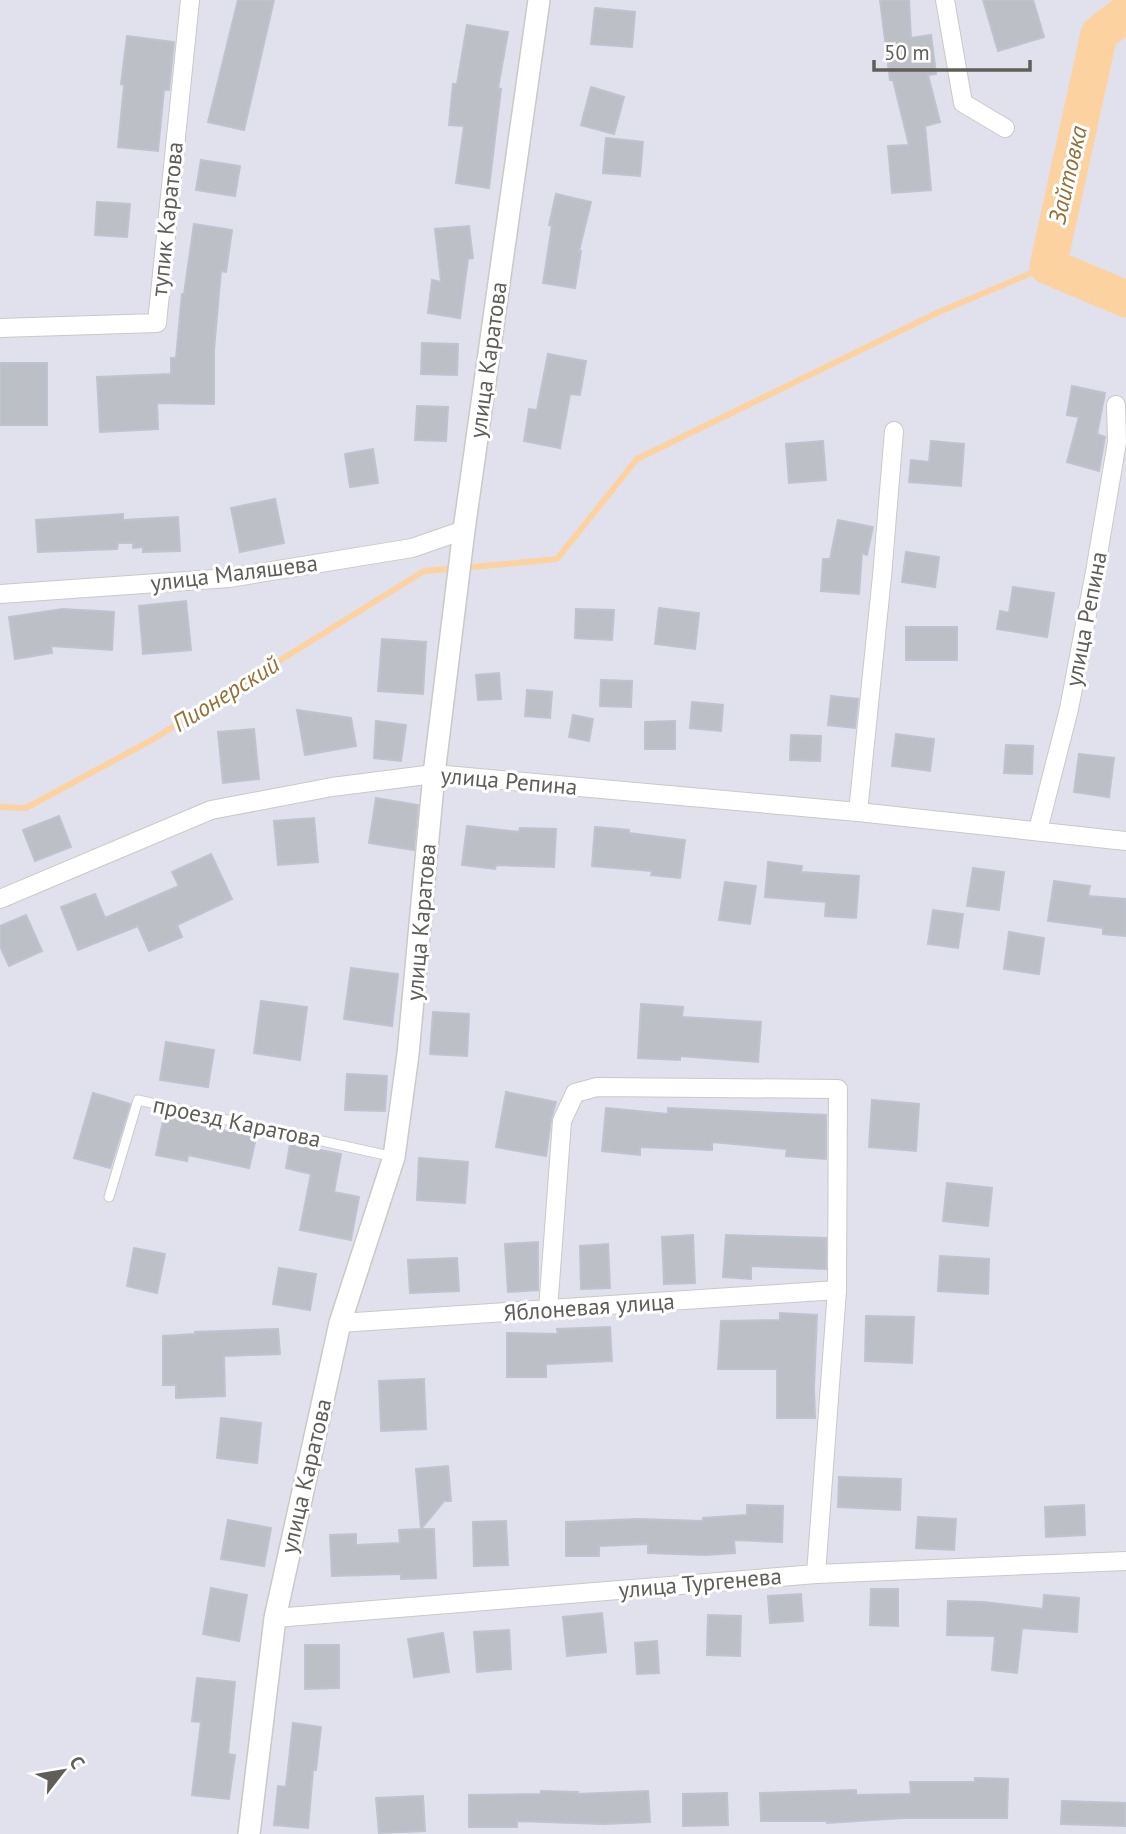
<svg xmlns="http://www.w3.org/2000/svg" width="1126" height="1834" font-family="'PT Sans',sans-serif">
	<rect width="100%" height="100%" fill="#e0e1ec"/>
	<g fill="none" stroke-linecap="round" stroke-linejoin="round">
		<g stroke="#fcd3a0" stroke-width="6">
			<polyline points="473,567 557,559 637,459 939,312 1048,266"/>
			<polyline points="0,807 26,808 150,741 424,571 448,569"/>
		</g>
		<polyline stroke="#fcd3a0" stroke-width="37" points="1126,13 1099,34 1048,266 1126,299"/>
	</g>
	<g fill="#bdbfc6" stroke="#bfc2d0" stroke-width="2">
		<polygon points="238,0 274,0 244,130 208,122"/>
		<polygon points="880,0 909,0 911,38 931,35 936,74 928,75 940,122 925,126 931,190 892,193 888,146 909,145 893,80 890,80"/>
		<polygon points="983,0 1033,0 1044,37 998,51"/>
		<polygon points="595,8 635,12 632,47 591,44"/>
		<polygon points="467,25 508,32 498,88 501,89 489,188 456,183 464,126 449,125 453,84 457,84"/>
		<polygon points="127,36 174,42 169,90 164,90 158,151 118,147 124,85 121,84"/>
		<polygon points="591,87 624,97 614,134 581,125"/>
		<polygon points="606,138 643,142 640,176 603,173"/>
		<polygon points="201,160 240,166 235,196 196,190"/>
		<polygon points="556,194 591,202 579,251 581,251 575,288 543,283 552,226 549,225"/>
		<polygon points="97,202 130,204 127,237 95,235"/>
		<polygon points="194,224 232,230 226,272 221,271 214,350 214,404 157,403 158,429 100,432 97,377 171,374 171,358 176,358 182,294 184,294"/>
		<polygon points="469,226 473,258 468,259 460,318 428,313 432,280 441,282 435,229"/>
		<polygon points="422,343 458,344 457,375 421,374"/>
		<polygon points="548,354 586,361 580,395 570,394 560,448 524,441 529,409 537,410"/>
		<rect x="0" y="363" width="47" height="62"/>
		<polygon points="1072,386 1105,393 1097,434 1105,437 1099,471 1067,462 1079,417 1067,415"/>
		<polygon points="417,406 448,407 446,441 415,440"/>
		<polygon points="823,441 826,480 789,483 786,444"/>
		<polygon points="931,441 964,444 961,486 909,482 911,460 929,462"/>
		<polygon points="373,449 378,483 350,487 345,454"/>
		<polygon points="275,499 284,543 240,552 231,508"/>
		<polygon points="123,514 123,520 178,517 180,551 143,552 143,547 133,548 133,543 118,543 117,549 38,552 36,520"/>
		<polygon points="838,520 873,527 867,555 862,553 859,594 821,591 823,559 830,559"/>
		<polygon points="906,552 939,557 935,587 902,582"/>
		<polygon points="1013,587 1054,593 1047,637 997,629 1000,611 1009,613"/>
		<polygon points="186,601 191,650 143,654 139,606"/>
		<polygon points="659,608 699,613 695,649 655,644"/>
		<polygon points="63,609 114,612 112,650 51,646 52,653 15,659 9,617"/>
		<polygon points="576,609 614,610 612,640 575,638"/>
		<rect x="906" y="627" width="51" height="33"/>
		<polygon points="382,639 426,642 423,694 378,691"/>
		<polygon points="499,673 501,699 478,700 476,675"/>
		<polygon points="601,680 632,681 631,707 600,706"/>
		<polygon points="527,690 552,692 550,718 525,716"/>
		<polygon points="831,696 858,699 855,728 828,725"/>
		<polygon points="692,702 723,705 721,731 690,728"/>
		<polygon points="297,710 351,718 356,746 305,755"/>
		<polygon points="573,715 593,719 589,741 569,737"/>
		<polygon points="376,721 406,725 401,761 374,758"/>
		<polygon points="675,721 675,749 645,749 645,722"/>
		<polygon points="254,729 259,779 223,783 218,732"/>
		<polygon points="896,734 934,739 930,771 892,766"/>
		<polygon points="791,735 821,736 820,761 790,760"/>
		<polygon points="1006,745 1033,746 1032,774 1004,773"/>
		<polygon points="1079,754 1114,758 1109,797 1074,792"/>
		<polygon points="376,798 418,805 414,850 369,843"/>
		<polygon points="59,816 71,847 35,861 23,830"/>
		<polygon points="314,818 318,862 278,865 274,821"/>
		<polygon points="467,826 519,832 520,828 556,829 554,867 496,865 495,869 462,865"/>
		<polygon points="595,827 629,830 629,833 685,840 680,878 651,875 652,871 592,866"/>
		<polygon points="211,854 232,899 177,925 182,937 149,951 138,926 78,950 61,907 95,894 105,918 179,886 172,872"/>
		<polygon points="768,862 802,866 801,872 859,876 856,918 825,916 826,902 765,897"/>
		<polygon points="973,868 1004,872 999,910 967,906"/>
		<polygon points="1054,881 1090,886 1088,896 1126,899 1126,936 1103,934 1103,928 1048,921"/>
		<polygon points="725,882 756,886 750,924 719,920"/>
		<polygon points="933,910 963,914 958,948 928,944"/>
		<polygon points="26,915 42,951 9,966 0,946 0,926"/>
		<polygon points="1009,932 1044,938 1039,974 1004,969"/>
		<polygon points="351,968 398,974 392,1026 344,1019"/>
		<polygon points="261,1001 307,1007 300,1060 254,1053"/>
		<polygon points="641,1004 683,1007 682,1017 761,1022 758,1062 680,1056 680,1060 638,1058"/>
		<polygon points="433,1012 469,1014 467,1056 430,1054"/>
		<polygon points="166,1042 214,1050 208,1087 160,1080"/>
		<polygon points="347,1074 387,1076 385,1111 345,1110"/>
		<polygon points="506,1092 556,1102 551,1120 546,1156 496,1147"/>
		<polygon points="93,1093 130,1104 110,1168 74,1158"/>
		<polygon points="872,1100 919,1104 916,1151 869,1147"/>
		<polygon points="606,1108 668,1114 668,1108 826,1115 826,1159 786,1156 787,1149 712,1142 712,1150 640,1147 640,1155 602,1151"/>
		<polygon points="164,1116 256,1138 249,1168 188,1155 187,1161 156,1155"/>
		<polygon points="290,1144 341,1154 334,1192 359,1197 351,1240 300,1230 311,1174 286,1168"/>
		<polygon points="419,1158 468,1162 465,1203 417,1200"/>
		<polygon points="947,1183 992,1188 988,1226 943,1221"/>
		<polygon points="693,1235 695,1283 664,1284 662,1237"/>
		<polygon points="726,1235 826,1238 826,1269 751,1266 751,1279 723,1277"/>
		<polygon points="538,1242 538,1290 508,1292 505,1244"/>
		<polygon points="608,1244 610,1288 581,1289 580,1246"/>
		<polygon points="134,1248 165,1254 157,1293 127,1286"/>
		<polygon points="940,1256 989,1259 988,1294 938,1291"/>
		<polygon points="457,1258 459,1291 410,1293 408,1260"/>
		<polygon points="279,1268 316,1274 310,1310 273,1304"/>
		<polygon points="780,1313 817,1315 814,1387 815,1418 777,1418 777,1369 718,1369 721,1321 780,1320"/>
		<polygon points="866,1316 914,1317 912,1363 865,1361"/>
		<polygon points="610,1327 612,1361 546,1364 546,1377 507,1377 507,1333 558,1334 557,1329"/>
		<polygon points="278,1329 280,1354 224,1356 225,1396 176,1398 176,1385 163,1385 163,1336 195,1334 195,1332"/>
		<polygon points="424,1379 426,1429 381,1431 379,1381"/>
		<polygon points="221,1418 261,1423 257,1463 217,1458"/>
		<polygon points="448,1466 451,1501 444,1501 421,1529 434,1529 436,1578 401,1579 401,1574 332,1576 330,1535 356,1534 356,1545 400,1543 399,1530 421,1529 416,1469"/>
		<polygon points="839,1477 901,1479 900,1510 838,1507"/>
		<polygon points="747,1505 783,1506 782,1542 734,1540 735,1553 705,1555 648,1553 648,1544 599,1546 599,1556 566,1556 566,1522 638,1519 703,1521 703,1518 747,1515"/>
		<polygon points="1084,1505 1085,1535 1046,1537 1045,1507"/>
		<polygon points="918,1517 956,1519 954,1550 916,1548"/>
		<polygon points="228,1520 271,1528 264,1566 221,1559"/>
		<polygon points="506,1521 508,1565 474,1566 473,1522"/>
		<polygon points="211,1588 247,1595 239,1641 203,1634"/>
		<polygon points="871,1589 898,1589 898,1626 870,1625"/>
		<polygon points="801,1594 803,1621 770,1623 768,1596"/>
		<polygon points="1044,1595 1079,1598 1077,1632 1022,1628 1017,1673 992,1670 995,1636 947,1635 948,1601 984,1602 1043,1609"/>
		<polygon points="602,1613 606,1652 567,1656 563,1617"/>
		<polygon points="708,1615 741,1616 740,1656 707,1655"/>
		<polygon points="509,1630 511,1669 477,1672 474,1632"/>
		<polygon points="443,1633 449,1672 414,1677 408,1639"/>
		<polygon points="657,1641 659,1673 637,1674 635,1643"/>
		<polygon points="305,1645 339,1645 339,1688 305,1689"/>
		<polygon points="197,1678 235,1682 228,1754 235,1755 229,1799 192,1795 201,1722 192,1721"/>
		<polygon points="293,1723 321,1727 316,1770 313,1770 308,1828 274,1825 278,1786 286,1787"/>
		<polygon points="975,1778 1008,1779 1007,1818 903,1818 827,1823 827,1821 761,1821 760,1793 856,1790 856,1795 911,1794 910,1782 975,1782"/>
		<polygon points="541,1791 578,1792 577,1794 648,1791 650,1822 603,1824 517,1821 517,1827 469,1827 469,1795 541,1794"/>
		<polygon points="727,1793 728,1825 683,1826 683,1794"/>
		<polygon points="423,1796 425,1831 379,1833 376,1798"/>
		<polygon points="1062,1801 1125,1803 1125,1826 1061,1824"/>
	</g>
	<g fill="none" stroke-linecap="round" stroke-linejoin="round">
		<g stroke="#cbc9c4" stroke-width="11">
			<polyline id="service" points="109,1197 138,1100 394,1157"/>
		</g>
		<g stroke="#cbc9c4" stroke-width="20">
			<g id="minor">
				<polyline points="945,0 963,103 1005,128"/>
				<polyline points="0,328 157,323 190,0"/>
				<polyline points="0,594 229,578 412,548 464,530"/>
				<polyline points="858,812 882,576 894,431"/>
				<polyline points="1038,830 1069,709 1095,572 1117,442 1116,405"/>
				<polyline points="0,899 211,810 332,787 434,774 858,812 1126,841"/>
				<polyline points="548,1310 562,1121 575,1093 597,1087 838,1089 837,1290 816,1574"/>
				<polyline points="340,1323 837,1290"/>
				<polyline points="275,1618 816,1574 1126,1561"/>
			</g>
		</g>
		<g stroke="#cbc9c4" stroke-width="24">
			<polyline id="tertiary" points="249,1834 275,1618 340,1323 394,1157 408,1054 434,774 464,530 539,0"/>
		</g>
		<use href="#service" stroke="#fff" stroke-width="9"/>
		<use href="#minor" stroke="#fff" stroke-width="18"/>
		<use href="#tertiary" stroke="#fff" stroke-width="21"/>
	</g>
	<g text-anchor="middle" stroke-width="6" stroke-linejoin="round" paint-order="stroke">
		<g font-size="23" fill="#615e59" stroke="#fff">
			<text transform="translate(167 219) rotate(-84)" y="8">тупик Каратова</text>
			<text transform="translate(488 360) rotate(-82)" y="8">улица Каратова</text>
			<text transform="translate(234 573) rotate(-7)" y="8">улица Маляшева</text>
			<text transform="translate(1086 619) rotate(-79)" y="8">улица Репина</text>
			<text transform="translate(509 781) rotate(5)" y="8">улица Репина</text>
			<text transform="translate(421 922) rotate(-85)" y="8">улица Каратова</text>
			<text transform="translate(237 1122) rotate(12)" y="8">проезд Каратова</text>
			<text transform="translate(589 1307) rotate(-4)" y="8">Яблоневая улица</text>
			<text transform="translate(306 1476) rotate(-77)" y="8">улица Каратова</text>
			<text transform="translate(700 1583) rotate(-5)" y="8">улица Тургенева</text>
		</g>
		<g font-size="24" font-style="italic" fill="#937137" stroke="#fff">
			<text transform="translate(1068 175) rotate(-77)" y="8">Зайтовка</text>
			<text transform="translate(226 694) rotate(-32)" y="8">Пионерский</text>
		</g>
	</g>
	<g transform="translate(63 1771) rotate(59)" stroke="#ffffff" stroke-width="5" paint-order="stroke">
	<path d="M0-5L12 26L0 18L-12 26Z" fill="#615e59"/>
	<text y="-10" font-size="19" font-weight="bold" text-anchor="middle" fill="#615e59">С</text>
	</g>
	<path d="M874 60v10h156v-10" fill="none" stroke="#615e59" stroke-width="3.5"/>
	<text x="884" y="60" font-size="21" fill="#615e59" stroke="#ffffff" stroke-width="5" paint-order="stroke">50 m</text>
</svg>
